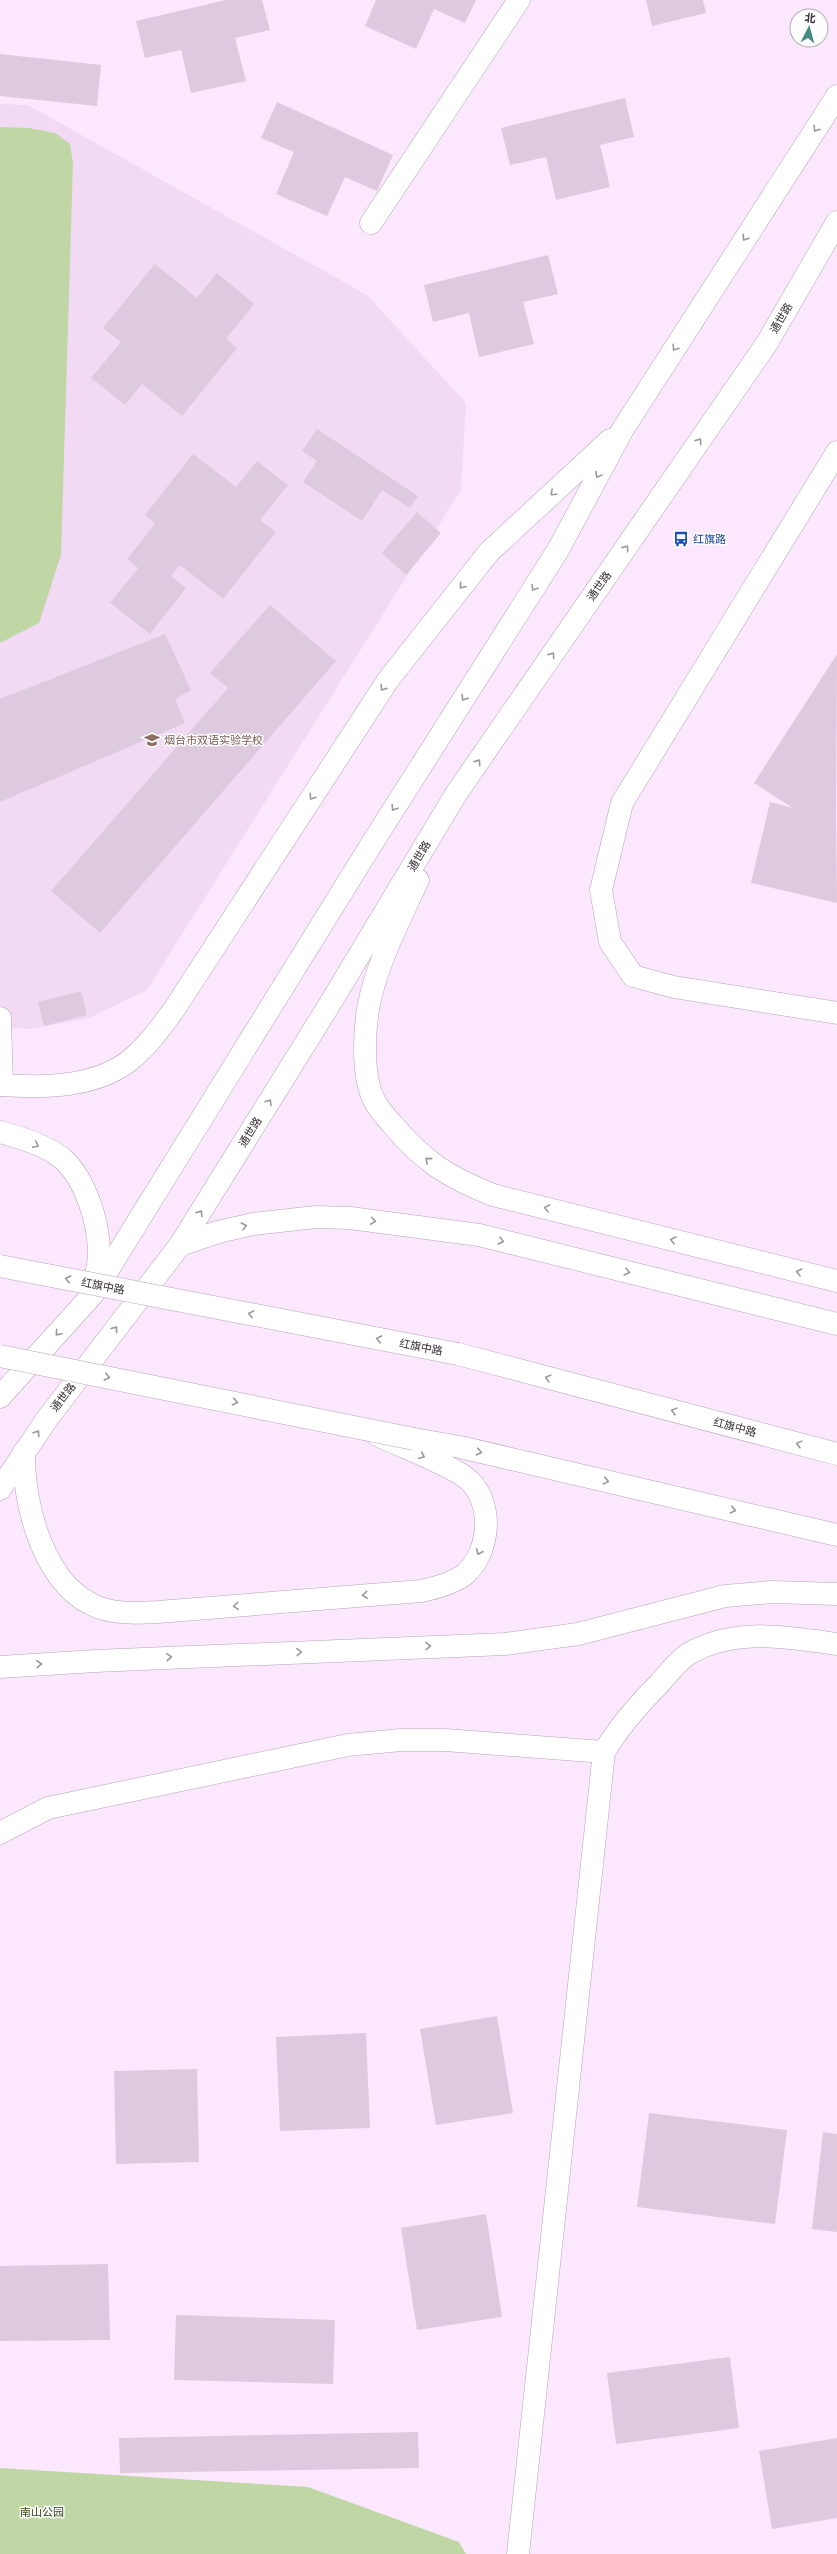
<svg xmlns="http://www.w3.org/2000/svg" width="837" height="2554" font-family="Montserrat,'Noto Sans SC',sans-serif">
	<rect width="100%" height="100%" fill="#fce8fe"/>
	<polygon fill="#f2daf4" points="0,104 28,105 367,295 466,403 461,490 147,990 89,1018 30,1029 0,1027"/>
	<g fill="#c0d7a5">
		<polygon points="0,127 29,128 55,133 70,144 73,163 61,555 39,623 0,643"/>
		<polygon points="0,2468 308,2487 459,2542 466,2554 0,2554"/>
	</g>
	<g fill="#ddcade">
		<polygon points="226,0 262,0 270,30 235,38 246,81 191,93 181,50 145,58 136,21"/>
		<polygon points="376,0 476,0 465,23 434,9 416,49 365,26"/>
		<polygon points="646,0 703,0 706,13 652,26"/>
		<polygon points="0,54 101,65 97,106 0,96"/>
		<polygon points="625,98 634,137 600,145 610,187 556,200 546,157 510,165 501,128"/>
		<polygon points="277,102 393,155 377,191 345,177 327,216 276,194 294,152 261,138"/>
		<polygon points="548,255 558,294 523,302 534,344 479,357 469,313 433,322 424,285"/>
		<polygon points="155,264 197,298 217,273 254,304 226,339 237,348 182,416 142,384 125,405 91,378 121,342 103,328"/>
		<polygon points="317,429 418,496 410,508 382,490 362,521 303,482 317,461 302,451"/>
		<polygon points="193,454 236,487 257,461 288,485 260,520 276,532 223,599 180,565 171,576 186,588 150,634 110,603 138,568 127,559 155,524 145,515"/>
		<polygon points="417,512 441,533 406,575 382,553"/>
		<polygon points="270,605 336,661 100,933 51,891 228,688 210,673"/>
		<polygon points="165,634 191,690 175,699 185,723 0,802 0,699"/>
		<polygon points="837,654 836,818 837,903 751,883 770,802 793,808 754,783"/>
		<polygon points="81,991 87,1015 44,1026 38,1002"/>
		<polygon points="497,2016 513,2113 436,2125 420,2029"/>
		<polygon points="366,2033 370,2128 280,2131 276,2037"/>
		<polygon points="197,2069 199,2162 116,2164 114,2071"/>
		<polygon points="649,2113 787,2130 775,2224 637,2207"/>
		<polygon points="823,2132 837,2134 837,2232 812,2229"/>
		<polygon points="486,2214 502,2317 417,2330 401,2228"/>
		<polygon points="108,2264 110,2340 0,2341 0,2266"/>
		<polygon points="176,2315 335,2320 333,2384 174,2380"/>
		<polygon points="730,2357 739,2428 616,2444 607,2373"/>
		<polygon points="418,2432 419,2468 120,2473 119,2438"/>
		<polygon points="837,2438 837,2518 772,2529 759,2451"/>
	</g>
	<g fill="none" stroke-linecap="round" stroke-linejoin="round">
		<g stroke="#b5a3b7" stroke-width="23">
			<polyline id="lane" points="0,1018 2,1085"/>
		</g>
		<g stroke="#b5a3b7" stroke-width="23">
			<g id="street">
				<polyline points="371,223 519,0"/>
				<polyline points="837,452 622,803 601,890 610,942 633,976 674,987 837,1013"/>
				<polyline points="0,1833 48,1808 348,1745 401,1740 445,1740 604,1752"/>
				<path d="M 518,2554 L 604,1752 C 619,1727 637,1706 658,1685 C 667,1675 678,1660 690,1653 C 736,1627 788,1637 837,1644"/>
			</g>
		</g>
		<g stroke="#b5a3b7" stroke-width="23">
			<g id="secondary">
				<path d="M 418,880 C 401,917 381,955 371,995 C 364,1023 361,1074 374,1100 C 378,1109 386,1117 392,1124 C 424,1162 448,1177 493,1195 L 837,1281"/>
				<path d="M 0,1085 C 44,1088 100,1088 135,1056 C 150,1043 161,1027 173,1011 L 388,680 L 489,552 L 610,440"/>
				<path d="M 0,1132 C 19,1137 50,1147 64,1160 C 86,1181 98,1221 99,1250 C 100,1261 96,1273 94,1284"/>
				<polyline points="180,1245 218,1232 253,1224 316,1217 350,1218 479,1235 837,1324"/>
				<polyline points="0,1397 93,1294 371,845 558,550 623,429 837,96"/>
				<path d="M 24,1452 C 23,1505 44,1588 100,1608 C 118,1614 139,1613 158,1612 L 421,1591 C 436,1588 451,1584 464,1575 C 491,1553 495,1499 465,1477 C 444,1462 402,1447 377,1435"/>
				<polyline points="0,1489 47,1419 180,1245 328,1007 456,794 767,343 837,222"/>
				<polyline points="0,1667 95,1661 505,1644 578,1634 725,1596 772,1592 837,1594"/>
			</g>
		</g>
		<g stroke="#b5a3b7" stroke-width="23">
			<g id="primary">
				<polyline points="458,1354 837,1454"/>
				<polyline points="414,1439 460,1447 837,1535"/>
			</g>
		</g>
		<use href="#lane" stroke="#fff" stroke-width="22"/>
		<use href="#street" stroke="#fff" stroke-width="22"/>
		<use href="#secondary" stroke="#fff" stroke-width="22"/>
		<use href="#primary" stroke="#fff" stroke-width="22"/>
		<g stroke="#b5a3b7" stroke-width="23" stroke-linecap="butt">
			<g id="primary-bridge">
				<polyline points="0,1266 458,1354"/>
				<polyline points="0,1356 414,1439"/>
			</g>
		</g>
		<use href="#primary-bridge" stroke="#fff" stroke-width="22"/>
	</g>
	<defs><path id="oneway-chevron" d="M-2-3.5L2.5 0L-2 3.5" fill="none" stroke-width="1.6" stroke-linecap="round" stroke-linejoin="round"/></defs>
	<g stroke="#9b979b">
		<use href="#oneway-chevron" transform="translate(816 129) rotate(123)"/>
		<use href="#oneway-chevron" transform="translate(745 238) rotate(123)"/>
		<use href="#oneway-chevron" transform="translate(675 348) rotate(123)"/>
		<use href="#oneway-chevron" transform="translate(699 441) rotate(-55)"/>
		<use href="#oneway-chevron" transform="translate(598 475) rotate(118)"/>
		<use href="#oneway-chevron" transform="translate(553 493) rotate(137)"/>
		<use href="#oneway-chevron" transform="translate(626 548) rotate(-55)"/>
		<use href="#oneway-chevron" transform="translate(462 586) rotate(128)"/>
		<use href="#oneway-chevron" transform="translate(534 588) rotate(122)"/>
		<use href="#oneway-chevron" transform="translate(552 655) rotate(-55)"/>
		<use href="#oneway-chevron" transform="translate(383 688) rotate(123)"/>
		<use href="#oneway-chevron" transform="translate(464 698) rotate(122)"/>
		<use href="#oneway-chevron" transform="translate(478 762) rotate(-55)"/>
		<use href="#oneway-chevron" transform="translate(312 797) rotate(123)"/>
		<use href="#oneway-chevron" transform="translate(394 808) rotate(122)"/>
		<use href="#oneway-chevron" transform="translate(269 1102) rotate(-58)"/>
		<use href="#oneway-chevron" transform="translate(36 1145) rotate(25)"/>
		<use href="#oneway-chevron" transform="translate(428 1160) rotate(-140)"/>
		<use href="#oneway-chevron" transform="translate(547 1208) rotate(-166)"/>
		<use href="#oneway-chevron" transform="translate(200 1213) rotate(-58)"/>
		<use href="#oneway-chevron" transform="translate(373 1221) rotate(8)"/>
		<use href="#oneway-chevron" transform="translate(244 1226) rotate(-14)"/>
		<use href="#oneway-chevron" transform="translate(673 1240) rotate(-166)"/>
		<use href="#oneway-chevron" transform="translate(501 1241) rotate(14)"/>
		<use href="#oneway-chevron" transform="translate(627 1272) rotate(14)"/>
		<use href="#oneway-chevron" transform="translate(799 1272) rotate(-166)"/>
		<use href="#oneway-chevron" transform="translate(68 1279) rotate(-169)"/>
		<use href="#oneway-chevron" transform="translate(251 1314) rotate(-169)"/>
		<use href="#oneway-chevron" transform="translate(115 1329) rotate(-52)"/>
		<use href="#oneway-chevron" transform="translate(58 1333) rotate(131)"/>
		<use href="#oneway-chevron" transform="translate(379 1339) rotate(-169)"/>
		<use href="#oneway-chevron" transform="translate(107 1377) rotate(11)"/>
		<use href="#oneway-chevron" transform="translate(548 1378) rotate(-165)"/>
		<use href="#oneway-chevron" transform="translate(235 1402) rotate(12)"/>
		<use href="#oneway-chevron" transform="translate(674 1411) rotate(-165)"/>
		<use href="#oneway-chevron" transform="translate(37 1433) rotate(-56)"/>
		<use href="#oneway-chevron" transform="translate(799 1444) rotate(-165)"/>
		<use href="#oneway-chevron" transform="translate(479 1452) rotate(13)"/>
		<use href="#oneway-chevron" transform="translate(422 1456) rotate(25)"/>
		<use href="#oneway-chevron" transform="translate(606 1481) rotate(13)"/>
		<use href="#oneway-chevron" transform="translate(733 1510) rotate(13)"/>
		<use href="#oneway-chevron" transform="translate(479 1552) rotate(113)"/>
		<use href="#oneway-chevron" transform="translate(365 1595) rotate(175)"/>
		<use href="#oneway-chevron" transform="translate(236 1606) rotate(175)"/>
		<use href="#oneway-chevron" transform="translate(428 1646) rotate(-1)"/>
		<use href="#oneway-chevron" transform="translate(299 1652) rotate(-3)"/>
		<use href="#oneway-chevron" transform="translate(169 1657) rotate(-3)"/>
		<use href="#oneway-chevron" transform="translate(39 1664) rotate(-3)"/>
	</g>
	<defs>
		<g id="bus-bare" transform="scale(1.2)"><path d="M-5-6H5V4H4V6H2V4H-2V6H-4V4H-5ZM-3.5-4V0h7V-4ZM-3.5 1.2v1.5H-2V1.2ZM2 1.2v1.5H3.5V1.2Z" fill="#1a4fb4" stroke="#fdfdfd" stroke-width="2.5" paint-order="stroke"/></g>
		<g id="school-bare" transform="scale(1.2)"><path d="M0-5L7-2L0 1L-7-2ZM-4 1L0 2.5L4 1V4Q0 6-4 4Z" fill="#8d6e63" stroke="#fdfdfd" stroke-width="2.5" paint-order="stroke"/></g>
	</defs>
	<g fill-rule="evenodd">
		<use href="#bus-bare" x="681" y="539"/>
		<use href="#school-bare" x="152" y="740"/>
	</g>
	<g text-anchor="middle" stroke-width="3" stroke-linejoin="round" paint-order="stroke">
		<g font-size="11" fill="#372f37" stroke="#fdfdfd">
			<text transform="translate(781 318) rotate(-60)" y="4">通世路</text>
			<text transform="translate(599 586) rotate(-55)" y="4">通世路</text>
			<text transform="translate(419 856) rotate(-59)" y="4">通世路</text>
			<text transform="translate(250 1132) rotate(-58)" y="4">通世路</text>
			<text transform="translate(103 1286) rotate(11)" y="4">红旗中路</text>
			<text transform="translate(421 1347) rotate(11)" y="4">红旗中路</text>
			<text transform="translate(63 1397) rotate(-52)" y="4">通世路</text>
			<text transform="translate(735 1427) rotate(15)" y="4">红旗中路</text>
		</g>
		<g font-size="11" fill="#164399" stroke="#fdfdfd" text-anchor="start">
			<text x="693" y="543">红旗路</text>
		</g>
		<g font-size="11" fill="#785e54" stroke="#fdfdfd" text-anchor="start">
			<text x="164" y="744">烟台市双语实验学校</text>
		</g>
		<g font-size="11" fill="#324610" stroke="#fdfdfd">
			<text x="42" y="2516">南山公园</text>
		</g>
	</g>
	<g transform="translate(809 28) rotate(6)"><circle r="19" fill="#fdfdfd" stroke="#aeabae"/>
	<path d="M0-3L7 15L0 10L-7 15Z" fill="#448b84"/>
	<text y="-6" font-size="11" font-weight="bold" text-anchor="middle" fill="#372f37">北</text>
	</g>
</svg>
